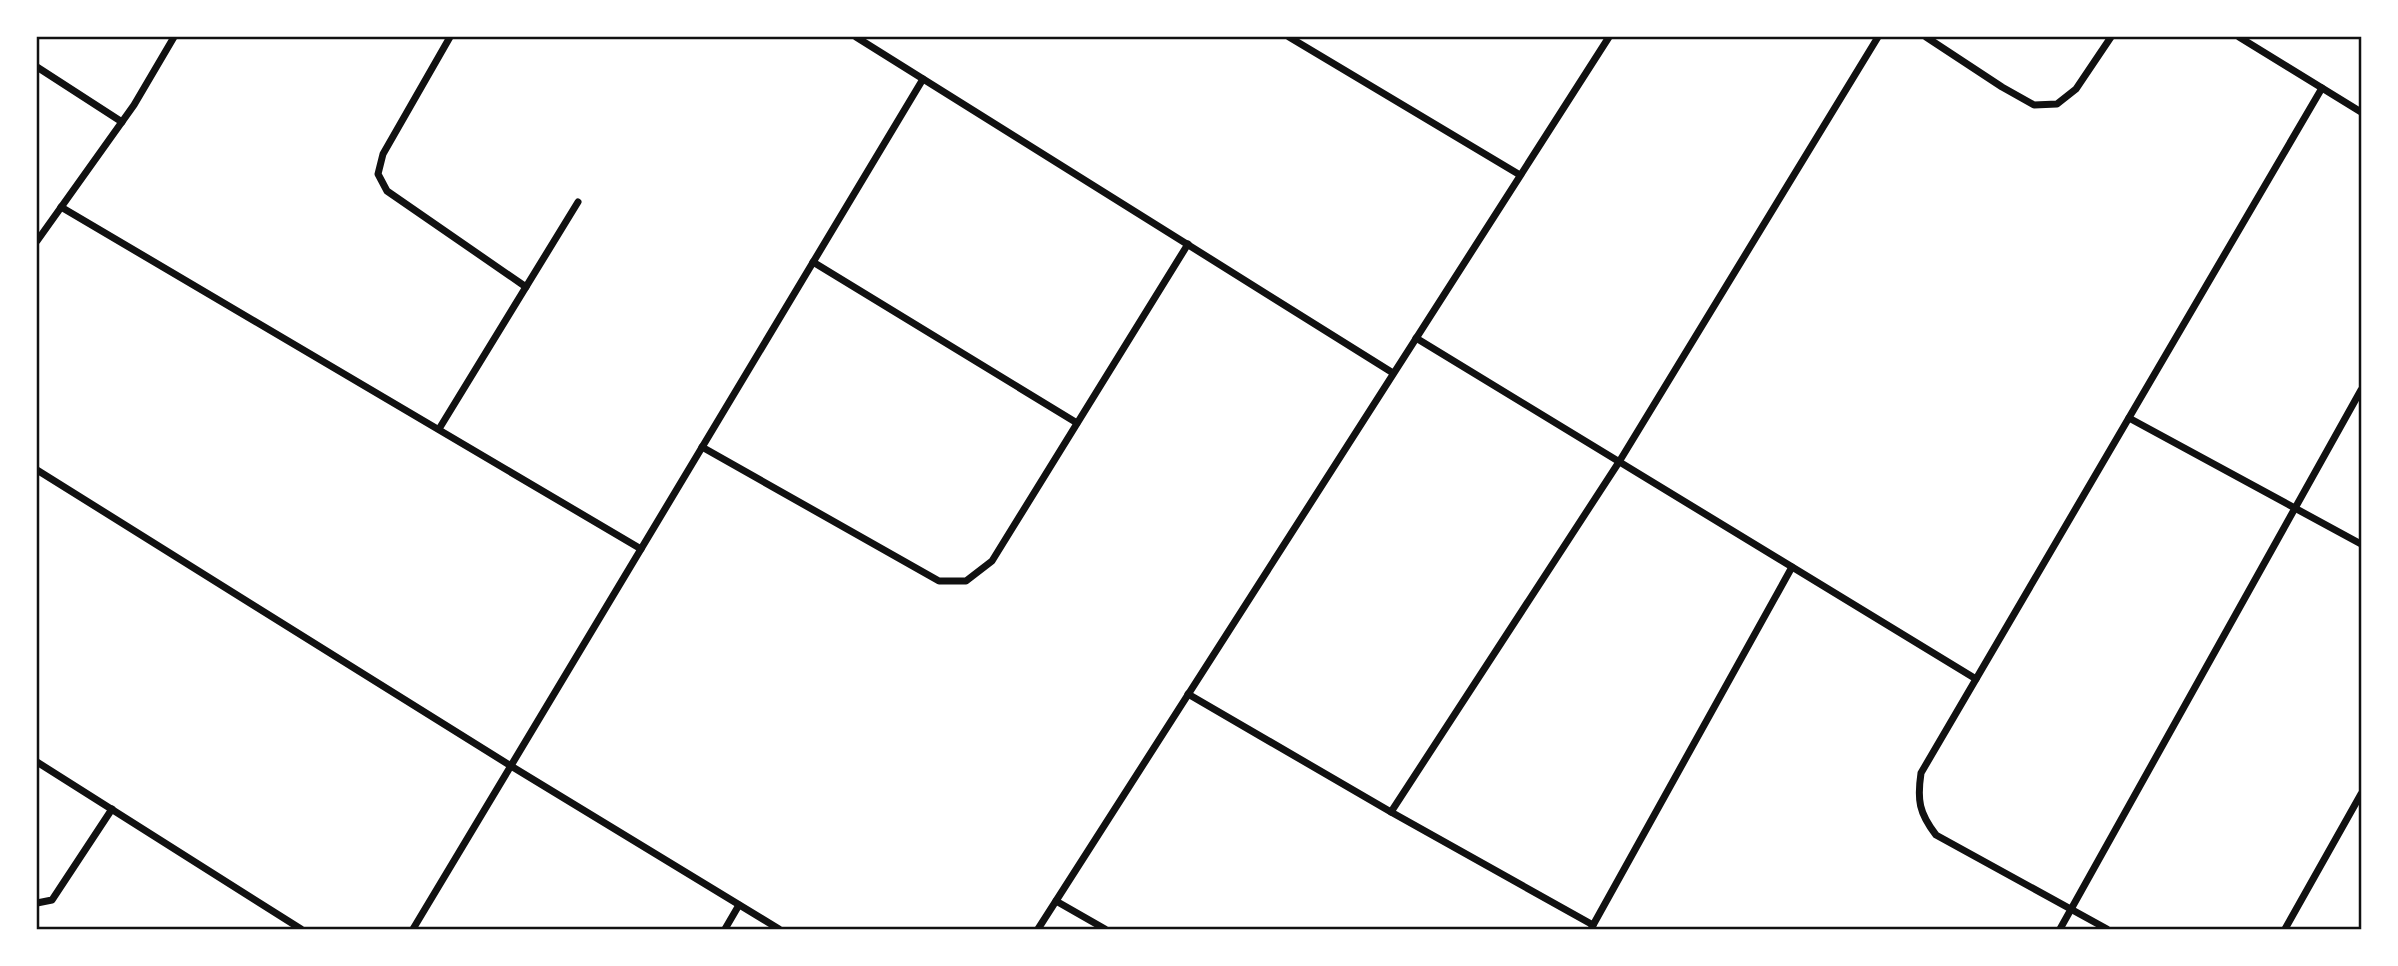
<svg xmlns="http://www.w3.org/2000/svg" width="2398" height="966" font-family="Bitter,serif">
	<rect width="100%" height="100%" fill="#fff"/>
	<g fill="none" stroke-linecap="round" stroke-linejoin="round">
		<g stroke="#111" stroke-width="7">
			<polyline points="450,37 383,154 378,174 387,191 526,287"/>
			<polyline points="856,37 1393,373"/>
			<polyline points="1289,37 1520,175"/>
			<polyline points="1926,37 2002,87 2034,105 2057,104 2076,89 2111,37"/>
			<polyline points="2239,37 2361,112"/>
			<polyline points="37,67 122,122"/>
			<polyline points="61,207 641,549"/>
			<polyline points="37,241 134,105 174,37"/>
			<polyline points="813,262 1077,423"/>
			<polyline points="1416,338 1976,679"/>
			<polyline points="2129,418 2361,544"/>
			<polyline points="439,429 578,202"/>
			<polyline points="702,447 939,581 966,581 992,561 1188,244"/>
			<polyline points="37,470 511,766 779,929"/>
			<polyline points="1188,694 1391,812 1593,925"/>
			<polyline points="37,762 301,929"/>
			<polyline points="1391,812 1619,462 1878,37"/>
			<polyline points="1056,901 1105,929"/>
			<polyline points="37,903 52,900 112,809"/>
			<polyline points="1592,927 1792,567"/>
			<polyline points="413,929 923,79"/>
			<polyline points="725,929 739,905"/>
			<polyline points="1038,929 1609,37"/>
			<polyline points="2060,929 2361,390"/>
			<path d="M 2107,929 L 1936,835 C 1919,813 1917,800 1921,773 L 2322,88"/>
			<polyline points="2285,929 2361,794"/>
		</g>
	</g>
	<rect width="2398" height="966" fill="none" stroke="#ffffff" stroke-width="77"/>
	<rect x="38" y="38" width="2322" height="890" fill="none" stroke="#111" stroke-width="2.5"/>
</svg>
